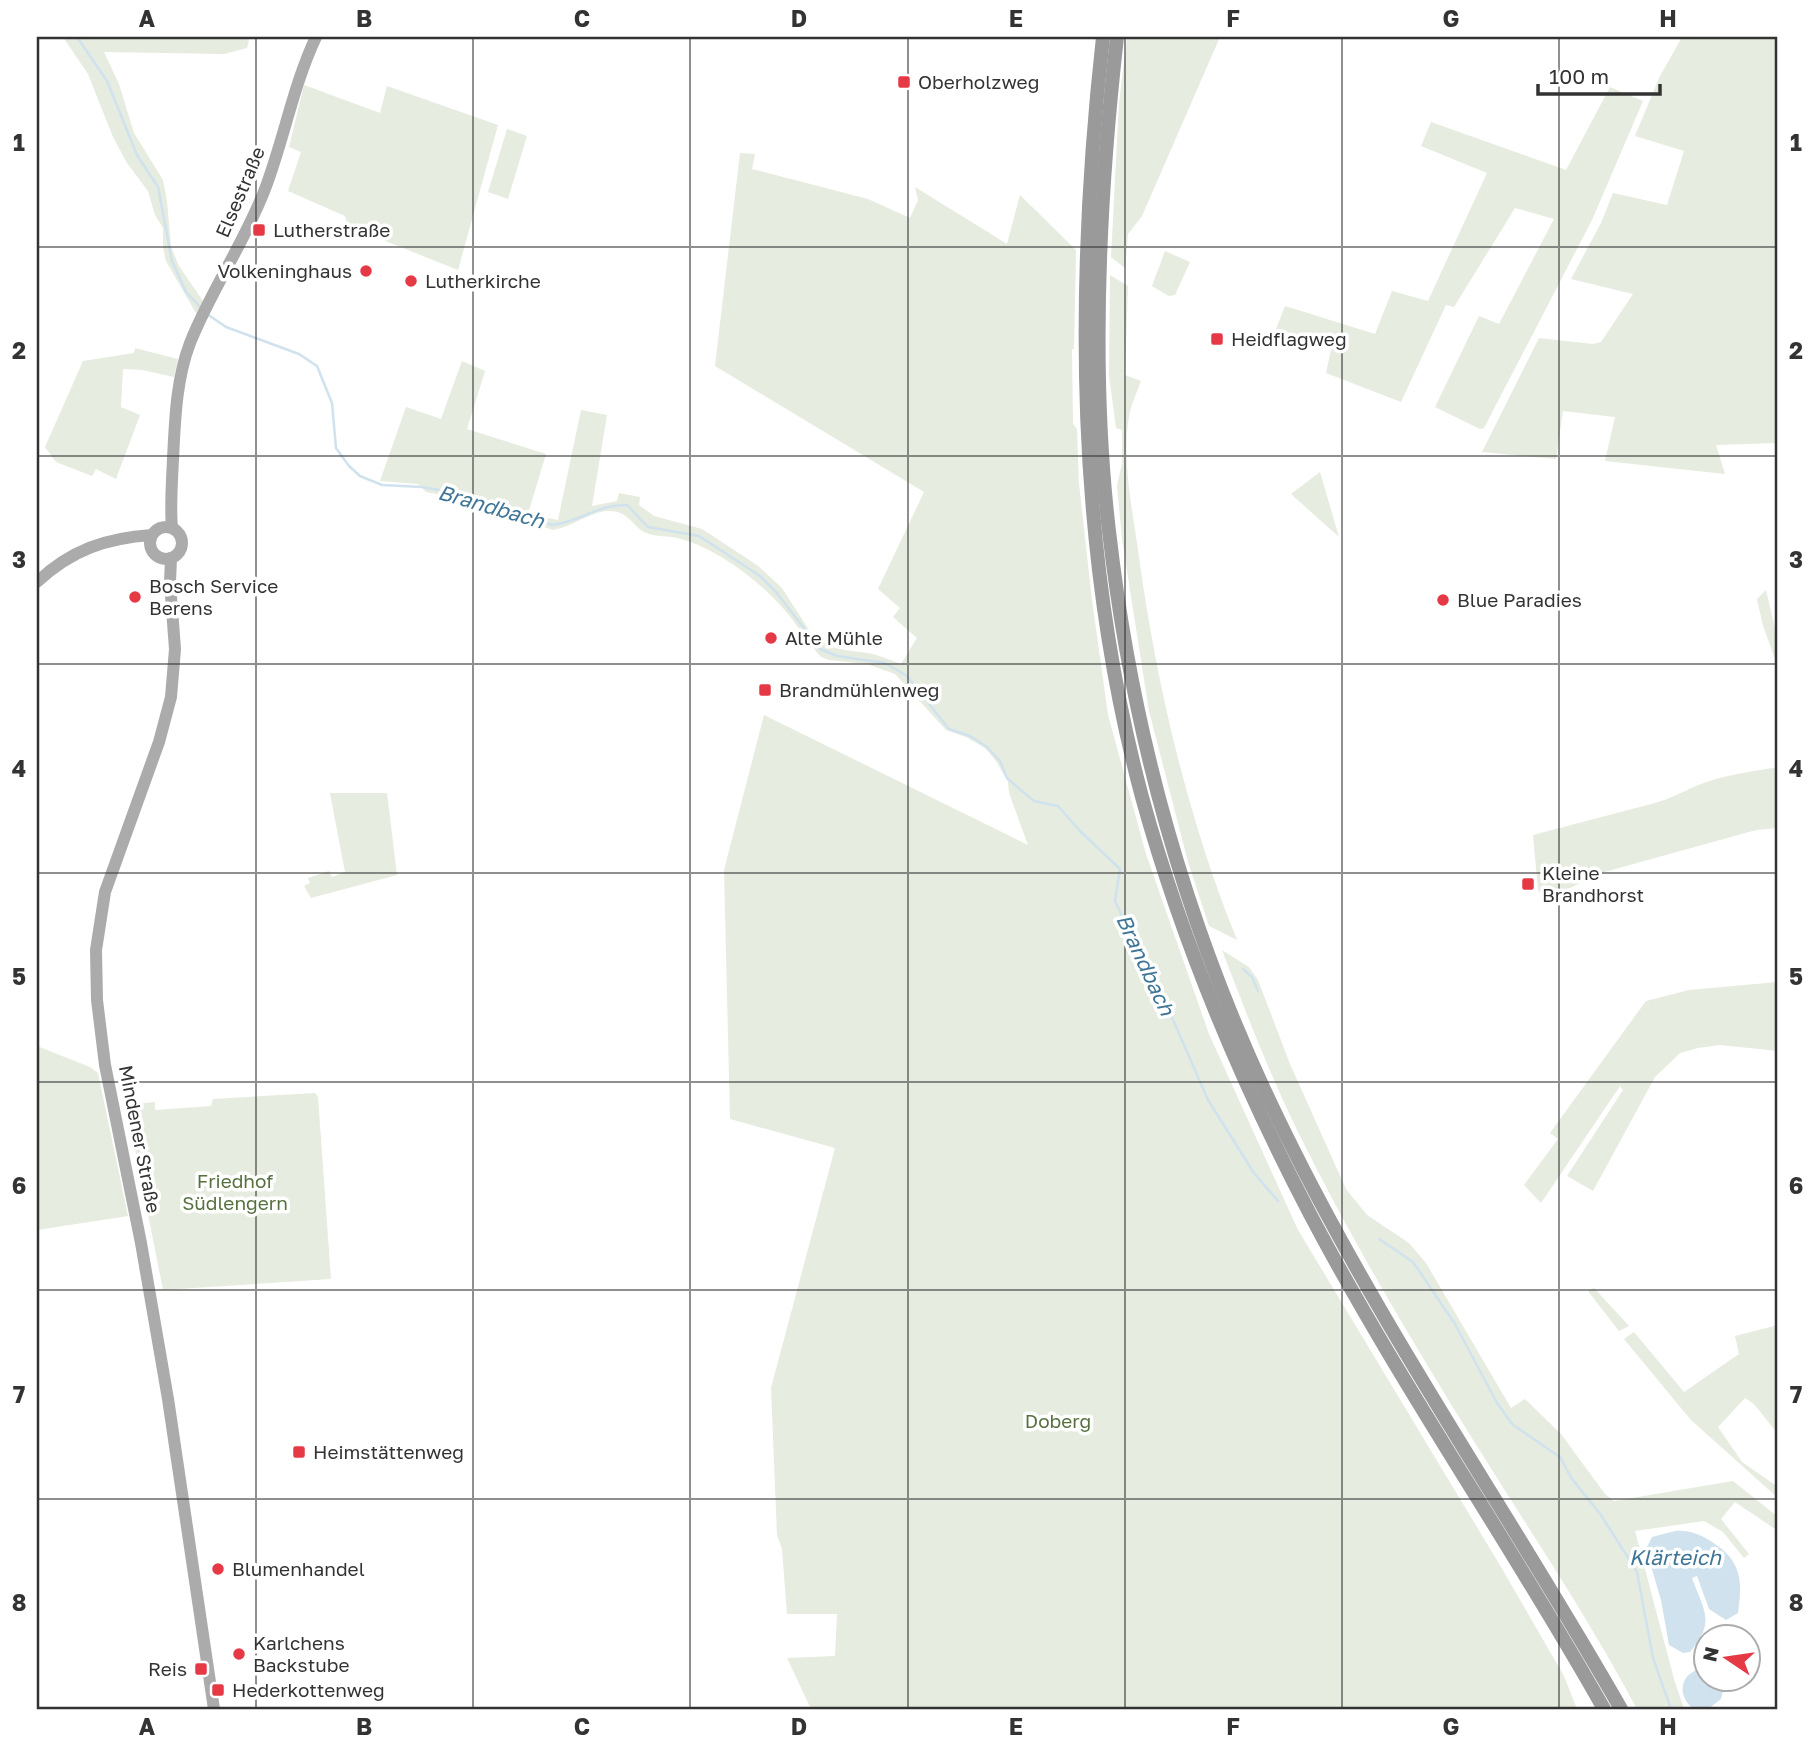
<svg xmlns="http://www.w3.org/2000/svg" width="1815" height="1746" font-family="'Golos Text',sans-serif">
	<rect width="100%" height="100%" fill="#fff"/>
	<g fill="#e6ecdf">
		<polygon points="63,37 247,37 249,40 247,48 224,54 104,52 119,84 134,133 163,180 167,201 171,247 179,266 203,301 197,315 166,261 163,247 163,228 155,215 148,191 127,163 113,137 88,74"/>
		<polygon points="1127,37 1220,37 1142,216 1128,234 1125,268 1111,257 1119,103"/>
		<polygon points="1682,37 1778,37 1778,443 1716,445 1725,474 1605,461 1615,417 1563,411 1556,459 1482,452 1539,338 1593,344 1601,342 1633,294 1571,279 1601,223 1613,193 1667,205 1684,151 1635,136 1659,78"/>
		<polygon points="304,85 380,113 387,86 498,125 458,270 348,226 345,216 288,191 301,152 289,147"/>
		<polygon points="1610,87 1643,101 1592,220 1484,428 1480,429 1435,407 1479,316 1499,324 1554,219 1515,208 1454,307 1446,305 1401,402 1326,373 1332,345 1276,329 1285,306 1375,334 1392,291 1428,301 1487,173 1421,146 1431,122 1566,170"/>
		<polygon points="507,129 527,136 508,199 488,192"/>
		<path d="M 740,153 L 755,154 L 752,169 L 868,199 L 910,218 L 918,200 L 915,187 L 1007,244 L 1020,195 L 1076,250 L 1074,349 L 1072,349 L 1073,424 L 1077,429 L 1079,484 L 1092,600 L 1108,715 L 1146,854 L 1209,1034 L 1298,1230 L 1501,1567 L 1564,1676 L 1577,1709 L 811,1709 L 787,1658 L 835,1656 L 837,1614 L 787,1614 L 782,1549 L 777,1535 L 771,1388 L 835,1148 L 730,1119 L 724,870 L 764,715 L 1028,845 L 1009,793 L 1008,782 L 996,761 L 985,748 L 966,737 L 946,730 L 895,674 L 867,664 L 829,660 L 821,657 L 809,643 L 809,639 L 815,635 C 830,651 848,650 868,653 C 879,655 890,660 901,664 L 917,638 L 893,617 L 900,608 L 878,589 L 924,492 L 715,366 Z"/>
		<polygon points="1165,251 1190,262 1175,295 1169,296 1152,286"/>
		<path d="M 1110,275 L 1128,286 L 1125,375 L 1141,381 C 1137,392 1131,405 1129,416 C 1122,458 1131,502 1137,543 C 1155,678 1186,814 1237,940 L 1209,926 L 1188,862 L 1149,711 L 1122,539 L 1117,486 L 1122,463 L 1122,430 L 1116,428 L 1109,375 Z"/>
		<polygon points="135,348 178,359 174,377 142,370 123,369 121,407 140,415 116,479 96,469 92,476 56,462 45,447 83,361 134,353"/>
		<path d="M 462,361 L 485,371 L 467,429 L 546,454 L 528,514 L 558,520 L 581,410 L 607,415 L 592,506 L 617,501 L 619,493 L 640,497 L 639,505 L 654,516 L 702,529 L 757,565 L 782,588 L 809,630 L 802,634 C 780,596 725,551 681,539 C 670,535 655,538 644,532 C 631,524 627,510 608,511 C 589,512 572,527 553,530 L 452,497 L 426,492 L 418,484 L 380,481 L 406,407 L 441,419 Z"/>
		<polygon points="1320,472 1339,537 1291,494"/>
		<polygon points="1766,590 1778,641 1778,667 1763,626 1757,599"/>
		<path d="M 1778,767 L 1778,828 L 1756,830 L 1601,873 L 1564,891 L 1543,895 L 1538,890 L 1533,835 L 1655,803 C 1670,799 1682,792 1696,786 C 1722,775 1751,772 1778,767 Z"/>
		<polygon points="330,793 387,793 397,875 311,898 304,886 310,883 308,878 329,871 332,877 345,872"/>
		<path d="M 1222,950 L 1249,967 L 1258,980 L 1290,1064 L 1346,1189 L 1367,1215 L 1409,1243 L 1426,1263 L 1511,1408 L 1525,1399 L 1561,1434 L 1605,1494 L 1614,1501 L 1733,1481 L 1778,1517 L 1778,1531 L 1735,1502 L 1721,1519 L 1749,1554 L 1744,1558 L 1723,1532 L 1704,1521 L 1635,1531 L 1674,1679 L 1684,1709 L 1637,1709 C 1588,1617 1530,1531 1475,1443 C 1413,1343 1352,1241 1300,1136 C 1270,1075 1246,1013 1222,950 Z"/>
		<polygon points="1778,982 1778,1051 1720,1045 1698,1048 1680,1053 1655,1077 1593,1191 1567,1176 1623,1090 1620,1086 1541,1203 1524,1185 1558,1139 1550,1133 1646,1001 1689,990"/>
		<polygon points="37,1046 90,1067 98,1073 128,1216 37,1230"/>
		<polygon points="315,1093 318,1097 331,1279 163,1290 127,1108 132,1104 155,1102 155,1110 211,1106 213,1099"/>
		<polygon points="1594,1288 1629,1326 1619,1331 1588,1291"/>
		<polygon points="1778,1325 1778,1434 1754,1404 1745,1398 1718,1427 1742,1462 1778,1487 1778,1498 1691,1420 1624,1339 1634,1332 1684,1392 1739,1354 1735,1336"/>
	</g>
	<g fill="#cfe2ee">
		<path d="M 1675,1531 C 1690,1530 1699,1534 1712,1542 C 1741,1560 1743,1580 1738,1613 L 1726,1620 L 1709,1609 L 1697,1576 L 1692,1578 C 1704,1611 1716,1622 1690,1652 L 1683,1653 L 1669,1645 L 1661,1600 L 1646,1549 L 1652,1537 Z"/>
		<path d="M 1700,1669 L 1706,1669 L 1706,1680 L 1721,1680 L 1724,1687 L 1721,1699 L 1708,1709 L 1691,1707 C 1677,1693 1681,1674 1700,1669 Z"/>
	</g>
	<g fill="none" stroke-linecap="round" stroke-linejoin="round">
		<g stroke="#cfe2ee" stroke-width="2.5">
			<polyline points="77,37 107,81 137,155 158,187 172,261 186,292 202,309"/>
			<path d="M 207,314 L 226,327 L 299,354 L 317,366 L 332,403 L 336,448 L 349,466 L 360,476 L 382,485 L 422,487 L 450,492 L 552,525 C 580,522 598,504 627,505 L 648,527 L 699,536 L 760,576 L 776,592 L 820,649 L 837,656 L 885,663 L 907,676 L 949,729 L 970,736 L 987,747 L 1000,761 L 1007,778 L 1022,791 L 1034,801 L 1058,806 L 1079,830 L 1120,869 L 1115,901 L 1174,1022 L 1208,1100 L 1254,1173 L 1278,1201"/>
			<polyline points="1243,969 1252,977 1258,991"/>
			<polyline points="1379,1239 1413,1262 1455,1324 1497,1403 1513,1425 1560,1457 1572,1479 1601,1515 1637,1572 1653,1658 1671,1709"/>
		</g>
		<g stroke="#ababab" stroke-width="12">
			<circle cx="166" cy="543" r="16"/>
			<path d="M 172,528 C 170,506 172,482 173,459 C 175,420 176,380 190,343 C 211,290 245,242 265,189 C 284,139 293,86 316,37"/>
			<polyline points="171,558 170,583 175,649 171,697 159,742 105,892 96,950 97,1000 105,1065 141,1243 168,1399 214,1709"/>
			<path d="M 37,582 C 71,550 106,538 152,535"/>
		</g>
		<g stroke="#9a9a9a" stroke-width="14">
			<path d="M 1103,37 C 1075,289 1076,550 1142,797 C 1182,942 1240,1080 1310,1214 C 1399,1383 1510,1542 1604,1709"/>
			<path d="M 1117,37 C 1099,197 1090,370 1109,531 C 1133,742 1191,944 1285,1133 C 1383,1333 1511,1516 1621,1709"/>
		</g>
	</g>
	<path fill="none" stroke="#333" stroke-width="2" stroke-opacity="0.55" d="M 256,37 L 256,1709M 473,37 L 473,1709M 690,37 L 690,1709M 908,37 L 908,1709M 1125,37 L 1125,1709M 1342,37 L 1342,1709M 1559,37 L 1559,1709M 37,247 L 1778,247M 37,456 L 1778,456M 37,664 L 1778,664M 37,873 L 1778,873M 37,1082 L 1778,1082M 37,1290 L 1778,1290M 37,1499 L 1778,1499"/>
	<g fill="#e63946" stroke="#fff" stroke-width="2.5">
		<rect x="897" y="75" width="14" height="14" rx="3.5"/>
		<rect x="252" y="223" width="14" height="14" rx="3.5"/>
		<circle cx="366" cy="271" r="7"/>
		<circle cx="411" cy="281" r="7"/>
		<rect x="1210" y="332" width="14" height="14" rx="3.5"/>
		<circle cx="135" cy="597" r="7"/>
		<circle cx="1443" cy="600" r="7"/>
		<circle cx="771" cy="638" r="7"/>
		<rect x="758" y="683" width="14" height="14" rx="3.5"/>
		<rect x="1521" y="877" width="14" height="14" rx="3.5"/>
		<rect x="292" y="1445" width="14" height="14" rx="3.5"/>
		<circle cx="218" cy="1569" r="7"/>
		<circle cx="239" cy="1654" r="7"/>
		<rect x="194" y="1662" width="14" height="14" rx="3.5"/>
		<rect x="211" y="1683" width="14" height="14" rx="3.5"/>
	</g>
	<g text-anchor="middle" stroke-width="7" stroke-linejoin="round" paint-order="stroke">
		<g font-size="19" fill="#333" stroke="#fff" text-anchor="start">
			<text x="918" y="89">Oberholzweg</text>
			<text x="273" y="237">Lutherstraße</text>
			<text x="352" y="278" text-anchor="end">Volkeninghaus</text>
			<text x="425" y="288">Lutherkirche</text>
			<text x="1231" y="346">Heidflagweg</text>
			<text x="149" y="593">Bosch Service<tspan x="149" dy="22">Berens</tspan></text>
			<text x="1457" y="607">Blue Paradies</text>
			<text x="785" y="645">Alte Mühle</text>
			<text x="779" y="697">Brandmühlenweg</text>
			<text x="1542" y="880">Kleine<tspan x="1542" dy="22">Brandhorst</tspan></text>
			<text x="313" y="1459">Heimstättenweg</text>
			<text x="232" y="1576">Blumenhandel</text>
			<text x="253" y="1650">Karlchens<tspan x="253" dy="22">Backstube</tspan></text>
			<text x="187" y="1676" text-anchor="end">Reis</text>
			<text x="232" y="1697">Hederkottenweg</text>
		</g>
		<g font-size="19" fill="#333" stroke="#fff">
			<text transform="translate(240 192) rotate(-67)" y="7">Elsestraße</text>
			<text transform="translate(140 1139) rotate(79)" y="7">Mindener Straße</text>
		</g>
		<g font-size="19" fill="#56703f" stroke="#fff">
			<text x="235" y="1188">Friedhof<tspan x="235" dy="22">Südlengern</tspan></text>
			<text x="1058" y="1428">Doberg</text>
		</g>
		<g font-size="21" font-style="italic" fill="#3f7597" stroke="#fff">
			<text transform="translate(491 507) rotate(16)" y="7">Brandbach</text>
			<text transform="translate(1145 965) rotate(65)" y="7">Brandbach</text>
			<text x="1675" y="1565">Klärteich</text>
		</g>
	</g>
	<rect width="1815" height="1746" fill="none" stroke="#ffffff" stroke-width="77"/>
	<g transform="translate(1727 1658) rotate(283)"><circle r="33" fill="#ffffff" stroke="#adadad" stroke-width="2"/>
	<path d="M0-5L12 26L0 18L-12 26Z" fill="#e63946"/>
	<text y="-10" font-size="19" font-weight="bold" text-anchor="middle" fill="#333333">N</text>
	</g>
	<path d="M1538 84v10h122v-10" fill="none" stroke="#333333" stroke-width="3.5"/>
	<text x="1549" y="84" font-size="21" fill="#333333" stroke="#ffffff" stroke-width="5" paint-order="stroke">100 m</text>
	<rect x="38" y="38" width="1738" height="1670" fill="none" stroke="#333" stroke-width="2.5"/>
	<g font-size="23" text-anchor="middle" font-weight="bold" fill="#333">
		<text x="147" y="27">A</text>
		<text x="364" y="27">B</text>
		<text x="582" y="27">C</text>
		<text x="799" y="27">D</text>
		<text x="1016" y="27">E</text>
		<text x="1233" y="27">F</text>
		<text x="1451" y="27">G</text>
		<text x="1668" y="27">H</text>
		<text x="19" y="151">1</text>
		<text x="1796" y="151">1</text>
		<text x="19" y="359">2</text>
		<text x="1796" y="359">2</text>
		<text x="19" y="568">3</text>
		<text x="1796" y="568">3</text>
		<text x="19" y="777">4</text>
		<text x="1796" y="777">4</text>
		<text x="19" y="985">5</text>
		<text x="1796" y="985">5</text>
		<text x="19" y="1194">6</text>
		<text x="1796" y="1194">6</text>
		<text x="19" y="1403">7</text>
		<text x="1796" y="1403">7</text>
		<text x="19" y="1611">8</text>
		<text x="1796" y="1611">8</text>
		<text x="147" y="1735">A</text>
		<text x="364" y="1735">B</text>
		<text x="582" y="1735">C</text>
		<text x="799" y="1735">D</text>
		<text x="1016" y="1735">E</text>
		<text x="1233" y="1735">F</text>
		<text x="1451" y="1735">G</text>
		<text x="1668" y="1735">H</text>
	</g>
</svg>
